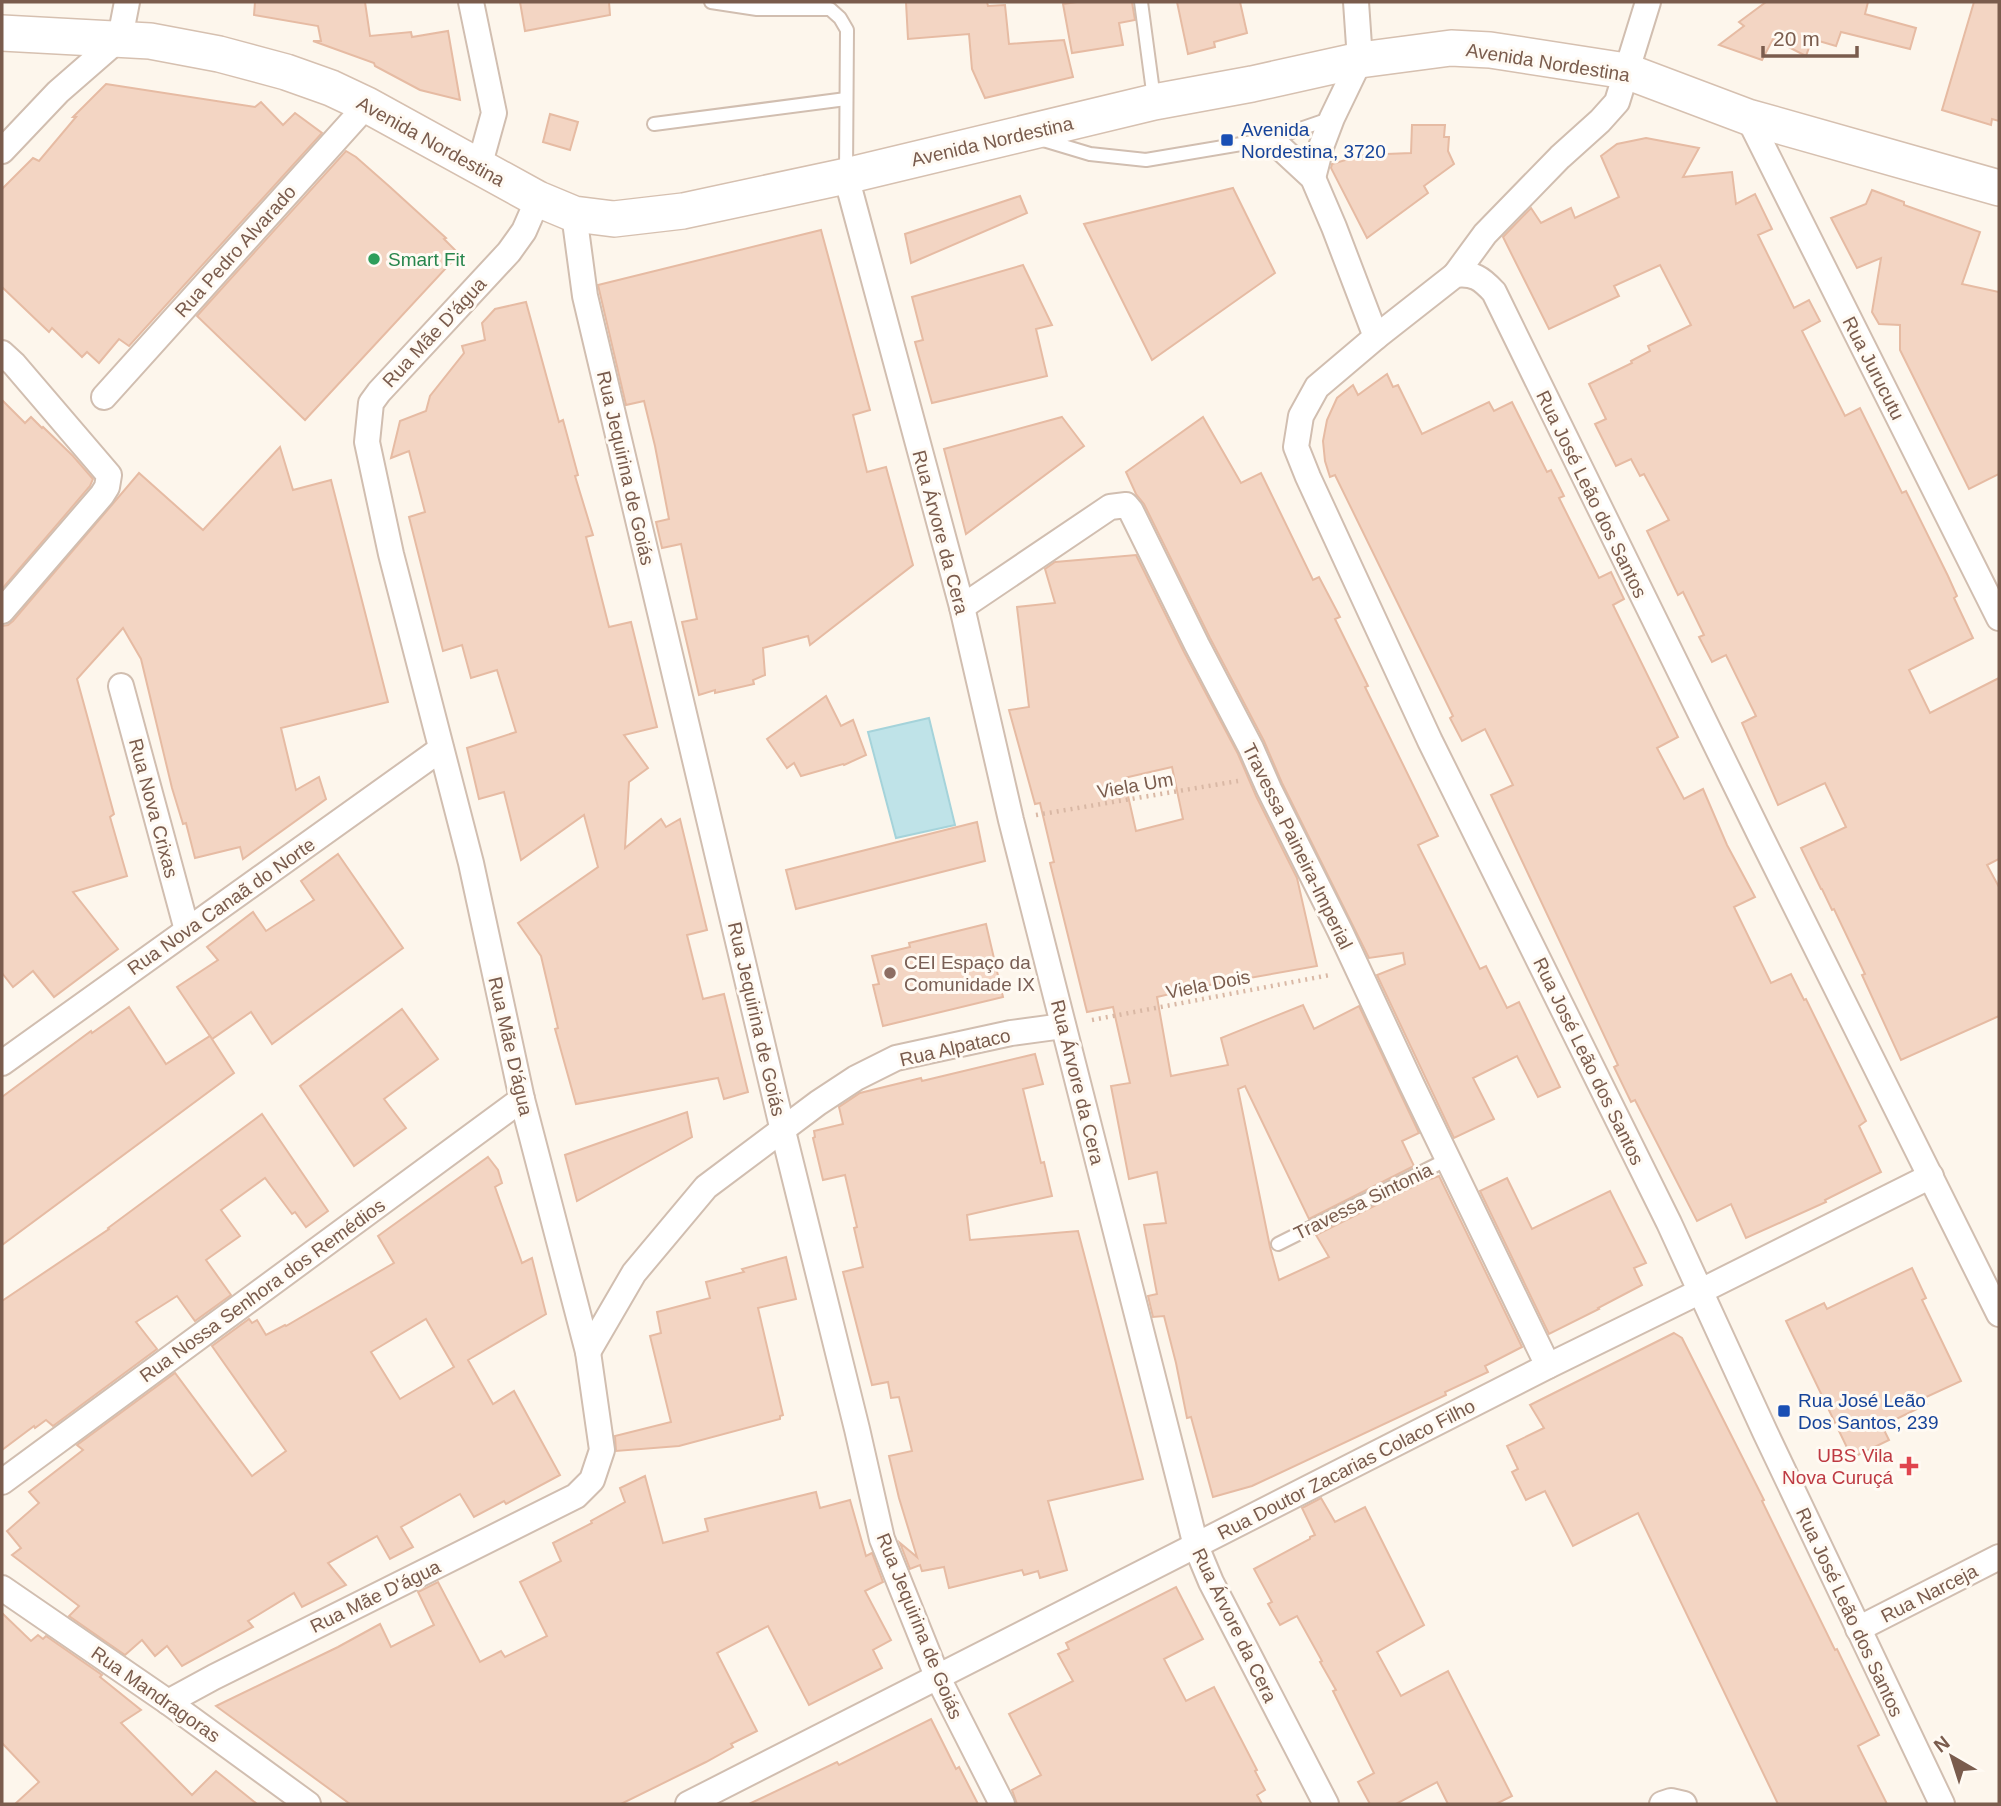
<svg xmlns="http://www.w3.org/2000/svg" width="2001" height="1806" font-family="Helvetica,sans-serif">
	<rect width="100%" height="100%" fill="#fdf6ec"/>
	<polygon fill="#bfe3e8" stroke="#a5d3da" stroke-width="2" points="929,718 955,825 896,838 868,732"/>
	<g fill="#f3d5c3" stroke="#e6bba3" stroke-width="2" fill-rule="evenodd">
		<polygon points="255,2 365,2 370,36 411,32 412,37 448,31 460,100 420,90 375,66 374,63 313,41 321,41 318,26 254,15"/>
		<polygon points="520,2 609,2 610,15 525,31"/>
		<polygon points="906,2 987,2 988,6 1005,5 1009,44 1064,40 1073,77 985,98 972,69 969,34 908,39"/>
		<polygon points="1077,2 1132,2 1135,20 1119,23 1123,45 1072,53 1063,4"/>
		<polygon points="1177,2 1240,2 1247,33 1214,42 1215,47 1188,54"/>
		<polygon points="1766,2 1868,2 1865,14 1916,28 1910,49 1841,32 1836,46 1812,39 1806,56 1773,39 1762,60 1719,45 1744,26 1739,22"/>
		<polygon points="1974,2 1999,2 1999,121 1992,119 1991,125 1942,110"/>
		<polygon points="106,84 255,107 261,102 283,125 295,113 322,133 129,346 119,339 99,363 87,352 82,357 52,328 49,332 2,287 2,189 33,158 39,161 76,117 73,117"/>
		<polygon points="550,114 578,122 570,150 543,142"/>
		<polygon points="1412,125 1445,125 1444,137 1449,137 1448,151 1454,164 1424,186 1428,193 1367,238 1331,168 1332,164 1362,155 1411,153"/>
		<polygon points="1646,138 1699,148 1683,177 1732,172 1736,204 1755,194 1772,229 1758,235 1794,308 1809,300 1820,321 1802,331 1845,416 1860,408 1902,493 1906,491 1948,576 1957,596 1954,598 1973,638 1909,670 1930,713 1999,678 1999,859 1987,865 1999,887 1999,1016 1901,1060 1862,975 1865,974 1834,909 1832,910 1822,889 1821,889 1801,848 1846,827 1825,783 1778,805 1742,723 1756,716 1726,655 1712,662 1699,637 1704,635 1683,592 1678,595 1647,531 1669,520 1644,474 1640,476 1631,459 1616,466 1595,424 1606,419 1589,384 1632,363 1631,361 1650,351 1648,346 1691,325 1660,265 1614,286 1619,296 1549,329 1503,237 1531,208 1541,223 1571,208 1575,218 1619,197 1601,156 1617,144"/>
		<polygon points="346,151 356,157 390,187 446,238 444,239 459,254 305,420 197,316"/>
		<polygon points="1233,188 1275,273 1152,360 1084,224"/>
		<polygon points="1872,190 1904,202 1904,205 1980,232 1962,284 1999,292 1999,474 1969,489 1900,350 1900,325 1879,324 1872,312 1881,258 1857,268 1831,218 1866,204"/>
		<polygon points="1020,196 1027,213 911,263 905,234"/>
		<polygon points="821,230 870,410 853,415 867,472 886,467 913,565 810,645 808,636 763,648 765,675 753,680 754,684 715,693 715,690 699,695 682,622 697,619 681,544 662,548 656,522 669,519 655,446 644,401 626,405 598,285"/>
		<polygon points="1023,265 1052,325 1036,329 1047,376 932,403 915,342 923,340 912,297"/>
		<polygon points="526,302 559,422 563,420 578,475 575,476 593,535 586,537 609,627 631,622 657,727 624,735 648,768 629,782 625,848 661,819 666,827 680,819 707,930 687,935 703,999 724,994 748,1092 724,1099 718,1078 576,1104 555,1029 558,1028 541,956 518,923 598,867 584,815 521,860 504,792 479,799 467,748 516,732 497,670 471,678 462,645 443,651 409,517 425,512 409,451 391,458 400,421 426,411 430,396 464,353 462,346 485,340 482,323 495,309"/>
		<polygon points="1387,374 1393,387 1398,385 1422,434 1489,402 1494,411 1512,402 1547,472 1551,470 1564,496 1559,498 1599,578 1611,572 1624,599 1613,605 1678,737 1657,748 1684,799 1703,789 1727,845 1755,897 1734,907 1771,983 1791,974 1804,1000 1806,999 1866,1121 1859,1126 1881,1172 1825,1200 1826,1202 1746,1238 1731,1204 1697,1221 1635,1100 1631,1102 1614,1067 1618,1065 1491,795 1513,785 1485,729 1462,741 1450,718 1453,716 1335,475 1330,477 1325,461 1323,441 1327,420 1337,398 1353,385 1358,395"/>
		<polygon points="2,400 25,423 31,417 42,428 43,427 73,456 93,479 90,486 2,589"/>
		<polygon points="1062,417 1084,446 966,534 944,449"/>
		<polygon points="1203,417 1241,483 1261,473 1313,580 1319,577 1340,617 1335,619 1368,686 1365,687 1438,836 1418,845 1480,969 1486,966 1507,1008 1519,1002 1560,1087 1538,1097 1517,1056 1473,1078 1494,1119 1454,1138 1377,975 1405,964 1403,953 1369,958 1282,783 1264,741 1210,638 1144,504 1136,494 1126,472"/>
		<polygon points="280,447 293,490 331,480 388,702 281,728 296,790 319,777 326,799 243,859 240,847 195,858 186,823 183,824 172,788 141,659 123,628 77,679 114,814 110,817 127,876 73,892 118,949 54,997 33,971 13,987 2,973 2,626 8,625 13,621 139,473 203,530"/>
		<path d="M 1136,555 L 1184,652 L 1238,754 L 1256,796 L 1297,878 L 1317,966 L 1204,986 L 1157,997 L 1171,1076 L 1228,1065 L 1221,1038 L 1303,1005 L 1314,1029 L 1359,1006 L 1419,1133 L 1402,1141 L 1414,1166 L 1309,1219 L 1245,1086 L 1238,1089 L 1270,1247 L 1279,1280 L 1329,1257 L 1316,1235 L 1422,1182 L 1439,1176 L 1522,1347 L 1485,1366 L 1488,1372 L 1445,1392 L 1446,1395 L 1252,1486 L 1213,1497 L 1191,1417 L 1187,1418 L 1176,1363 L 1164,1316 L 1153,1317 L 1148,1296 L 1157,1294 L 1144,1225 L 1166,1223 L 1157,1172 L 1129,1179 L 1111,1086 L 1130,1083 L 1113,1007 L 1087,1012 L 1050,863 L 1054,862 L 1040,803 L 1035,804 L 1009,710 L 1029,707 L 1017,607 L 1055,603 L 1045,569 L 1055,562 ZM 1172,767 L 1183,819 L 1136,831 L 1124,778 Z"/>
		<polygon points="826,696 841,726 853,720 866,755 844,765 843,764 801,776 794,763 787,768 767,739"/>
		<polygon points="977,822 985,861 796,909 786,870"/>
		<polygon points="338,854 403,948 272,1044 251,1012 212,1039 177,987 218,960 207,947 253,912 266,931 314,900 301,881"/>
		<polygon points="986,924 1003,997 883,1026 873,985 879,984 872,956 910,947 909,943"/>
		<polygon points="129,1007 166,1064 210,1036 234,1073 2,1245 2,1097 91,1031 92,1033"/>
		<polygon points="402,1009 438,1059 384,1099 406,1128 354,1166 300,1086"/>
		<polygon points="1035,1054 1043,1084 1023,1089 1041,1163 1044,1162 1052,1196 967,1215 970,1240 1078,1231 1143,1479 1048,1501 1067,1570 1040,1578 1038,1571 1024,1575 1022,1570 949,1588 944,1567 922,1571 920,1565 910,1569 900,1543 917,1557 899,1498 889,1456 912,1451 899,1397 891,1398 888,1382 872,1385 843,1272 863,1267 854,1228 857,1227 845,1175 823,1180 813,1138 815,1137 814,1131 843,1124 839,1107 860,1093 921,1078 922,1081"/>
		<polygon points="687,1112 692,1137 577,1201 565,1155"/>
		<polygon points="262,1114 328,1211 306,1227 295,1212 292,1214 265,1178 221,1210 240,1236 206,1260 231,1295 195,1321 177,1296 136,1322 157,1349 53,1426 46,1420 35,1428 34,1426 2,1450 2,1301 109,1229 108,1228"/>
		<path d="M 488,1157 L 498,1170 L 502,1183 L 495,1187 L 522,1263 L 532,1258 L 546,1314 L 468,1360 L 493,1404 L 514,1391 L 560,1475 L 506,1504 L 504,1501 L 474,1517 L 460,1494 L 401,1527 L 413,1547 L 390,1559 L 377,1536 L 328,1563 L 346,1585 L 302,1607 L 294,1593 L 248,1621 L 253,1627 L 182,1666 L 167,1646 L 155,1656 L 142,1640 L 125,1655 L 69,1616 L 79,1606 L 12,1555 L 21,1548 L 7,1531 L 39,1503 L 29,1492 L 83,1450 L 77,1445 L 175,1373 L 252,1476 L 286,1451 L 212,1346 L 249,1319 L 252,1323 L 257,1320 L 266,1335 L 285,1325 L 286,1326 L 394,1263 L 378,1236 ZM 426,1319 L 454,1367 L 400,1399 L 371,1352 Z"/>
		<polygon points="1507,1178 1532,1229 1610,1191 1646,1263 1634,1268 1642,1285 1598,1308 1599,1309 1549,1334 1480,1191"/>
		<polygon points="786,1257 796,1299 758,1308 783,1415 780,1416 780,1419 679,1446 616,1451 615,1436 671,1422 650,1336 661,1333 657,1312 710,1298 706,1282 744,1272 742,1269"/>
		<polygon points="1912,1268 1926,1298 1922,1300 1961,1381 1924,1398 1927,1404 1882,1426 1889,1440 1852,1458 1786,1321 1824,1303 1827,1309"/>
		<polygon points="1674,1333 1682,1338 1764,1500 1762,1501 1835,1650 1837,1649 1879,1735 1858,1746 1887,1804 1778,1804 1638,1513 1573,1546 1545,1491 1526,1500 1512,1472 1518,1469 1507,1446 1544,1428 1530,1405"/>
		<polygon points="645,1476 663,1543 708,1531 705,1519 816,1492 820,1508 850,1500 866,1556 872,1553 883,1582 865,1591 891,1640 873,1650 882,1668 809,1705 768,1626 717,1653 757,1731 731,1744 733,1747 706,1762 621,1804 350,1804 216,1706 338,1647 380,1624 391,1647 434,1625 418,1592 438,1582 480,1662 501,1651 505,1657 547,1636 520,1582 561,1561 553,1543 592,1523 591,1521 625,1502 620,1488"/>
		<polygon points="1321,1498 1335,1522 1365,1507 1424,1625 1377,1652 1401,1696 1448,1671 1512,1796 1496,1804 1448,1804 1437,1782 1396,1804 1370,1804 1358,1782 1374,1773 1333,1691 1336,1690 1320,1662 1322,1661 1297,1616 1280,1625 1268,1604 1272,1602 1254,1569 1310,1539 1310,1537 1315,1535 1302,1508"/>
		<polygon points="1176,1587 1203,1639 1164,1659 1186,1701 1214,1687 1257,1770 1255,1771 1265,1790 1257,1795 1262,1804 1017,1804 1012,1790 1041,1775 1009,1714 1073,1681 1058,1654 1069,1649 1066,1643"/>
		<polygon points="2,1613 31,1641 38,1635 43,1639 46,1636 102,1675 100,1677 141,1710 121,1723 192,1795 216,1771 257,1804 15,1804 39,1782 2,1743"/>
		<polygon points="931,1719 956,1769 959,1767 978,1804 749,1804 837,1762 839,1765"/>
	</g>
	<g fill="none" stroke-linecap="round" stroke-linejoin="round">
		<g stroke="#d1beb0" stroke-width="16">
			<g id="lane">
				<polyline points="711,2 757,9 830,9 840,18 847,30 846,172"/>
				<polyline points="1141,2 1154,99"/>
				<polyline points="654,124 846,99"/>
				<polyline points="1040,139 1090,154 1146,160 1271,139 1332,118"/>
				<polyline points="1278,1244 1448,1159"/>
			</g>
		</g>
		<g stroke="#d1beb0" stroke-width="28">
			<g id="street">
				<polyline points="471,2 494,113 479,167"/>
				<polyline points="1748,117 1999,618"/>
				<polyline points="1271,139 1313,178 1334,227 1376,337"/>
				<polyline points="2,151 58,92 120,38 127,2"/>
				<polyline points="846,176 962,607 1011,820 1196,1546 1211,1582 1326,1804"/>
				<polyline points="1313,178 1321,147 1332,118 1360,60 1356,2"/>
				<polyline points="574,214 585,296 783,1131 857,1429 882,1539 937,1676 1002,1804"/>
				<polyline points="1455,275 1485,234 1560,157 1600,121 1617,102 1648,2"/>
				<polyline points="2,353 14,364 109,475 107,487 102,495 2,611"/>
				<polyline points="104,397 367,105"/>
				<polyline points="962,607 1110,507 1126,505 1131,511 1197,645 1251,748 1269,789 1340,931 1412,1085 1548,1366"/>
				<polyline points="121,686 187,930"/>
				<polyline points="2,1063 441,749"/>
				<polyline points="588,1352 634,1273 706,1187 818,1103 856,1078 896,1058 1011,1033 1063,1026"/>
				<polyline points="2,1482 522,1099"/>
				<polyline points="2,1588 168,1702 308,1804"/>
				<polyline points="1858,1629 1999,1557"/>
				<polyline points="168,1702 214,1677 576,1496 592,1480 602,1450 588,1352 522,1099 471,863 391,554 367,442 371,403 379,392 509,252 524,231 538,199"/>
				<polyline points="688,1804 1548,1366 1701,1291 1931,1176"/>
				<polyline points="1662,1804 1671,1801 1684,1804"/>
				<path d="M 1942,1804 L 1765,1432 L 1669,1223 L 1430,741 L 1308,477 L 1296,447 L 1301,416 L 1317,387 L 1376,337 L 1455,275 C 1474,273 1481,278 1494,292 L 1761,837 L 1999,1314"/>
			</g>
		</g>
		<g stroke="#d6c0b0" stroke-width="38">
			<polyline id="secondary" points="2,33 150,41 219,54 286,72 331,88 367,105 538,199 574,214 614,219 683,211 846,176 1154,102 1252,84 1360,60 1451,48 1490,50 1626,71 1748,117 1999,188"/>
		</g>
		<g stroke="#d9b8a5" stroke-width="4.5" stroke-dasharray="2 5" stroke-linecap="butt">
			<polyline points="1036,815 1238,781"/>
			<polyline points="1092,1020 1330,975"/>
		</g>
		<use href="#lane" stroke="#fff" stroke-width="12"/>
		<use href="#street" stroke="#fff" stroke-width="24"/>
		<use href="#secondary" stroke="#fff" stroke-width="35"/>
	</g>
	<g fill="#1a4fb4" stroke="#fffaf3" stroke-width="2.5">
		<rect x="1220" y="133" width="14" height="14" rx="3.5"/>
		<rect x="1777" y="1404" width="14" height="14" rx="3.5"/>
	</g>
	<circle fill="#2e9e5b" stroke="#fffaf3" stroke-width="2.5" cx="374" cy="259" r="7"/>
	<circle fill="#8d6e63" stroke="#fffaf3" stroke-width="2.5" cx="890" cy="973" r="7"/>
	<path fill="#e0444e" stroke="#fffaf3" stroke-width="2.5" d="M1905.5 1455.5h7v7h7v7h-7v7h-7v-7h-7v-7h7z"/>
	<g text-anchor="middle" stroke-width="6" stroke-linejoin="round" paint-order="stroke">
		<g font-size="19" fill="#7a5c4d" stroke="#fffaf3">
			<text transform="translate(1548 62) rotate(9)" y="7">Avenida Nordestina</text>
			<text transform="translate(431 141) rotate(29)" y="7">Avenida Nordestina</text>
			<text transform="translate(992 141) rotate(-13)" y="7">Avenida Nordestina</text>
			<text transform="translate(235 251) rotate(-48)" y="7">Rua Pedro Alvarado</text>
			<text transform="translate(434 332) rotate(-47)" y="7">Rua Mãe D'água</text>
			<text transform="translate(1874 368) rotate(63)" y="7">Rua Jurucutu</text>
			<text transform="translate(626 468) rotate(77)" y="7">Rua Jequirina de Goiás</text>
			<text transform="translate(1592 494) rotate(64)" y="7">Rua José Leão dos Santos</text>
			<text transform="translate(941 532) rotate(75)" y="7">Rua Árvore da Cera</text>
			<text transform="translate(1135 785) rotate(-10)" y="7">Viela Um</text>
			<text transform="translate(154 808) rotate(75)" y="7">Rua Nova Crixas</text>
			<text transform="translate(1298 846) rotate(64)" y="7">Travessa Paineira-Imperial</text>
			<text transform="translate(221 906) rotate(-35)" y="7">Rua Nova Canaã do Norte</text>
			<text transform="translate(1208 984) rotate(-11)" y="7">Viela Dois</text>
			<text transform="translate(757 1019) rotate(77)" y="7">Rua Jequirina de Goiás</text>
			<text transform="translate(511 1046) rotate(77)" y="7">Rua Mãe D'água</text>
			<text transform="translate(955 1047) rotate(-13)" y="7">Rua Alpataco</text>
			<text transform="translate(1589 1061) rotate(64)" y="7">Rua José Leão dos Santos</text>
			<text transform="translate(1078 1082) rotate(76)" y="7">Rua Árvore da Cera</text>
			<text transform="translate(1363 1201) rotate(-26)" y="7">Travessa Sintonia</text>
			<text transform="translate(262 1290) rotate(-36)" y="7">Rua Nossa Senhora dos Remédios</text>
			<text transform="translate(1346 1469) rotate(-27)" y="7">Rua Doutor Zacarias Colaco Filho</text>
			<text transform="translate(1929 1593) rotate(-27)" y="7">Rua Narceja</text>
			<text transform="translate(375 1596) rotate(-26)" y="7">Rua Mãe D'água</text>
			<text transform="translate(1850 1612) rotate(65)" y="7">Rua José Leão dos Santos</text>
			<text transform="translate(1235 1625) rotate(64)" y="7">Rua Árvore da Cera</text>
			<text transform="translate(920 1626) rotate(68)" y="7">Rua Jequirina de Goiás</text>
			<text transform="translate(156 1694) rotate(35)" y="7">Rua Mandragoras</text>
		</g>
		<g font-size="19" fill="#164399" stroke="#fffaf3" text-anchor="start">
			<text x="1241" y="136">Avenida<tspan x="1241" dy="22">Nordestina, 3720</tspan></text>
			<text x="1798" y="1407">Rua José Leão<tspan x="1798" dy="22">Dos Santos, 239</tspan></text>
		</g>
		<g font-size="19" fill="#27864d" stroke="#fffaf3" text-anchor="start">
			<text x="388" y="266">Smart Fit</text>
		</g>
		<g font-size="19" fill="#785e54" stroke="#fffaf3" text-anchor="start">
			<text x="904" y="969">CEI Espaço da<tspan x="904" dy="22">Comunidade IX</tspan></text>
		</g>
		<g font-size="19" fill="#be3a42" stroke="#fffaf3" text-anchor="end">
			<text x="1893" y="1462">UBS Vila<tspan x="1893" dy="22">Nova Curuçá</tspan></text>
		</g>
	</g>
	<rect width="2001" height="1806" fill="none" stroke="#7a5c4d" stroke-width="7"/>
	<g transform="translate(1952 1757) rotate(321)" stroke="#fffaf3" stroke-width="5" paint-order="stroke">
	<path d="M0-5L12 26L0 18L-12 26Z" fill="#7a5c4d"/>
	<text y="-10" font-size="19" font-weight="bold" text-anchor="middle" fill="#7a5c4d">N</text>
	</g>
	<path d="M1763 46v10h94v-10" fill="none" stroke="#7a5c4d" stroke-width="3.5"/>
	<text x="1773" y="46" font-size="21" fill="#7a5c4d" stroke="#fffaf3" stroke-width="5" paint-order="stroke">20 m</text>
</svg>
